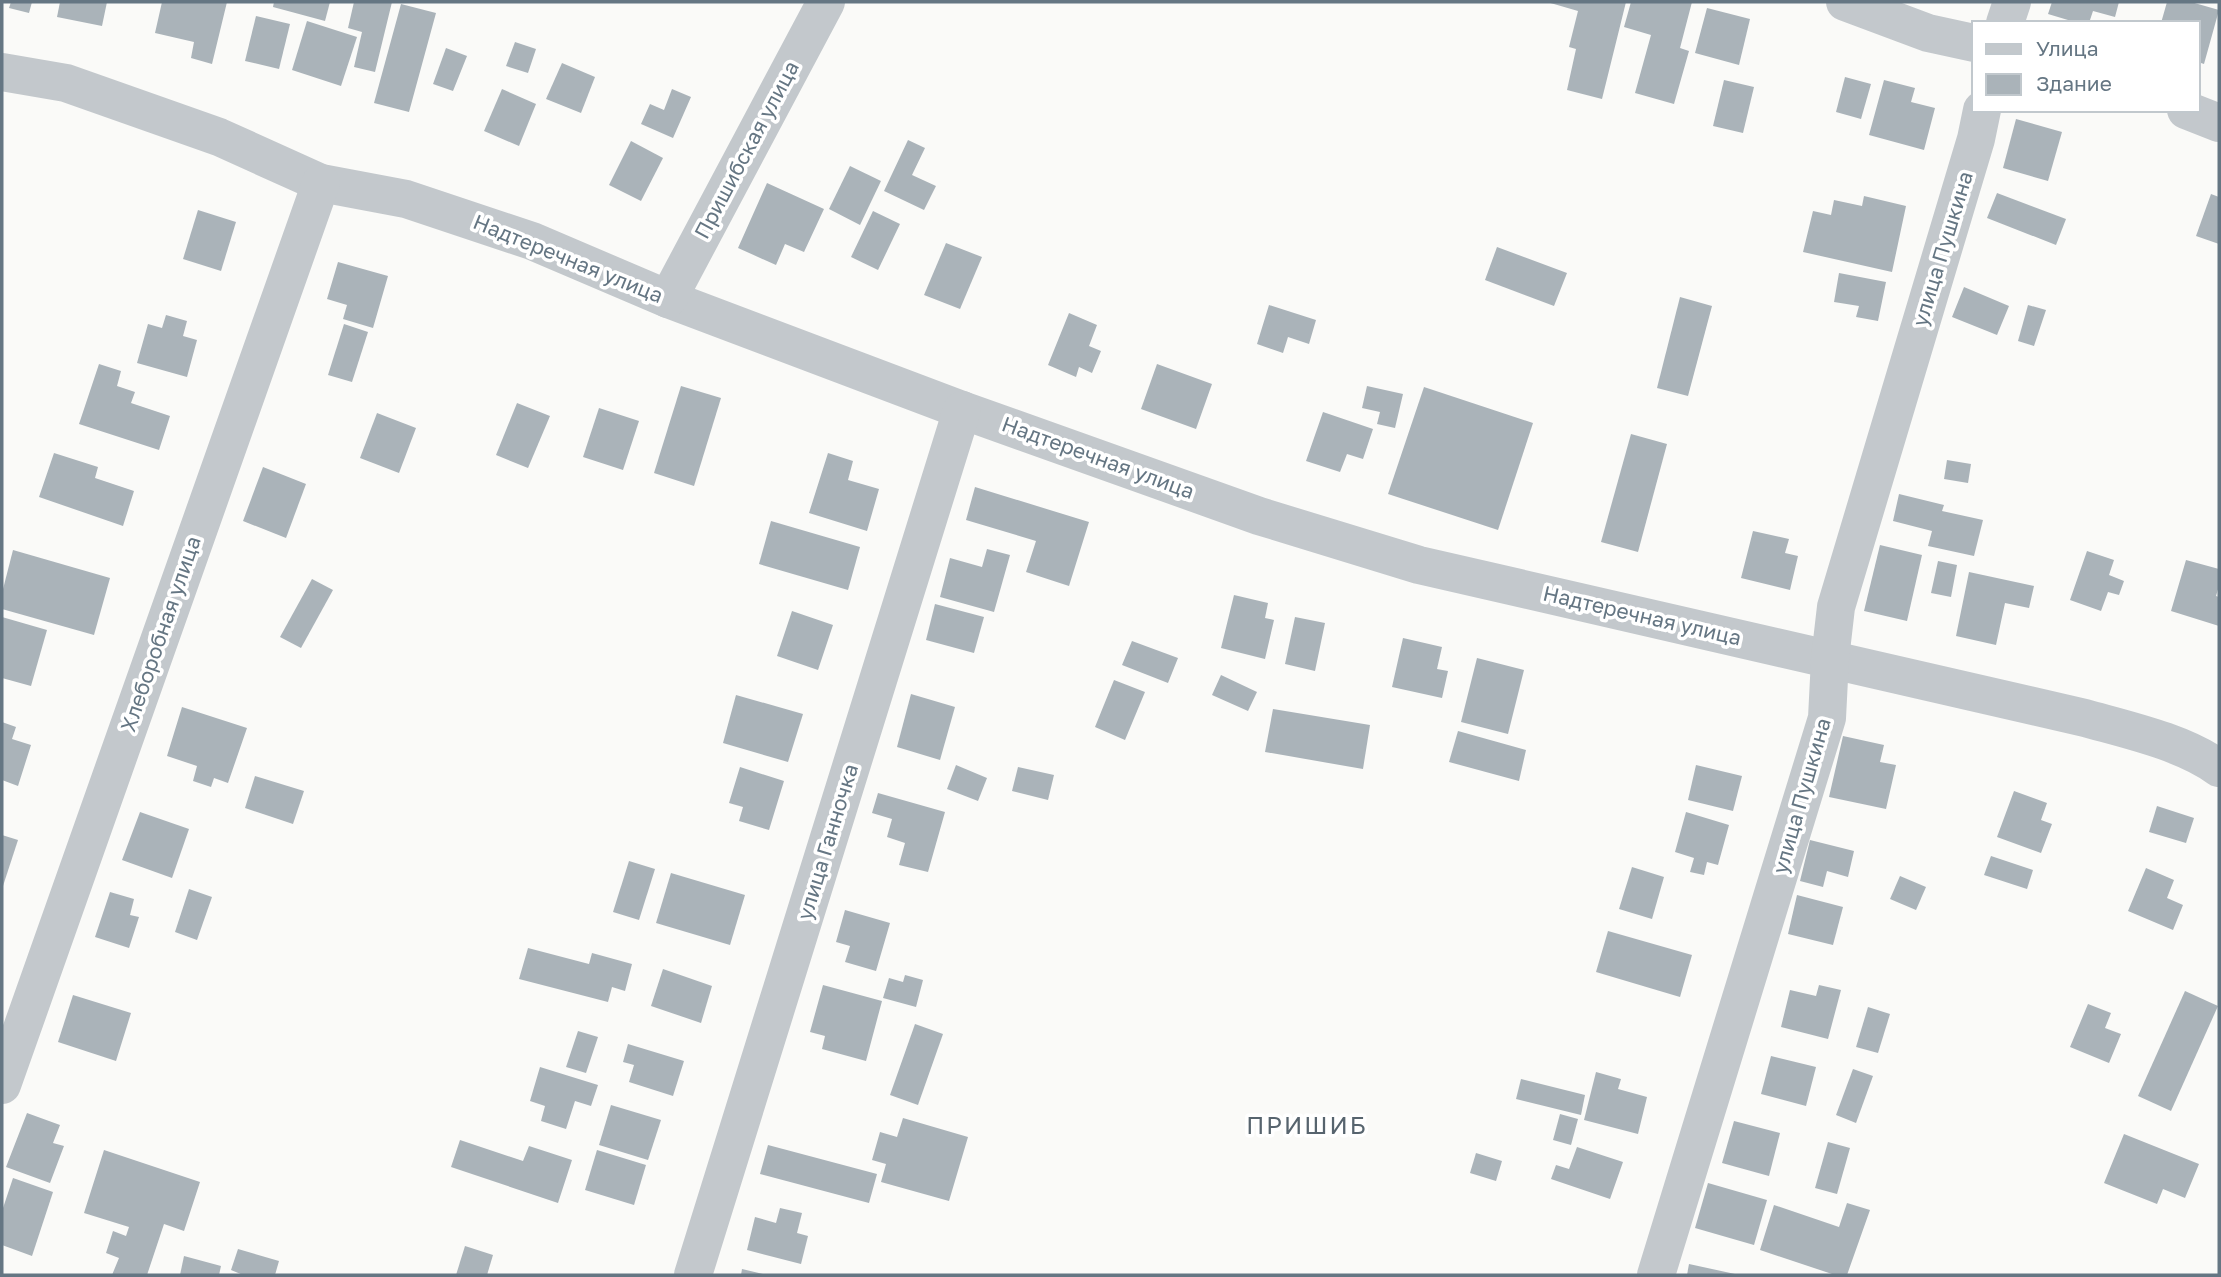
<svg xmlns="http://www.w3.org/2000/svg" width="2221" height="1277" font-family="'Golos Text',sans-serif">
	<rect width="100%" height="100%" fill="#fafaf8"/>
	<g fill="#aab3b9">
		<polygon points="11,2 32,2 29,13 9,8"/>
		<polygon points="60,2 107,2 102,26 57,17"/>
		<polygon points="162,2 227,2 212,64 191,58 194,42 155,33"/>
		<polygon points="274,2 330,2 325,21 273,7"/>
		<polygon points="354,2 392,2 375,72 354,67 362,32 348,28"/>
		<polygon points="1547,2 1626,2 1602,99 1567,90 1576,49 1569,47 1578,11"/>
		<polygon points="1631,2 1692,2 1680,48 1689,51 1674,104 1635,93 1651,35 1624,27"/>
		<polygon points="2052,2 2119,2 2115,17 2093,11 2089,23 2078,23 2048,14"/>
		<polygon points="2167,2 2191,2 2219,10 2204,64 2198,62 2198,23 2161,23"/>
		<polygon points="401,4 436,13 409,112 374,103"/>
		<polygon points="1707,8 1750,19 1739,65 1695,53"/>
		<polygon points="256,16 290,24 279,69 245,61"/>
		<polygon points="307,21 357,37 341,86 292,70"/>
		<polygon points="515,42 536,49 528,73 506,66"/>
		<polygon points="446,48 467,56 453,91 433,84"/>
		<polygon points="562,63 595,77 581,113 546,99"/>
		<polygon points="1845,77 1871,84 1861,119 1836,112"/>
		<polygon points="1724,80 1754,87 1743,133 1713,126"/>
		<polygon points="1884,80 1915,88 1911,102 1935,108 1924,150 1869,135"/>
		<polygon points="502,89 536,104 519,146 484,131"/>
		<polygon points="672,89 691,97 673,138 641,124 650,104 664,110"/>
		<polygon points="2016,119 2062,132 2048,181 2003,168"/>
		<polygon points="908,140 925,148 912,175 936,186 924,210 884,191"/>
		<polygon points="631,141 663,158 641,201 609,185"/>
		<polygon points="850,166 881,181 860,225 829,209"/>
		<polygon points="767,183 824,209 804,252 785,244 776,265 738,248"/>
		<polygon points="1997,193 2066,219 2056,245 1987,218"/>
		<polygon points="2211,194 2219,197 2219,244 2196,236"/>
		<polygon points="1864,196 1906,206 1892,272 1803,252 1813,211 1831,215 1834,200 1862,206"/>
		<polygon points="198,210 236,222 221,271 183,259"/>
		<polygon points="873,211 900,224 878,270 851,257"/>
		<polygon points="946,243 982,257 960,309 924,295"/>
		<polygon points="1497,247 1567,273 1554,306 1485,280"/>
		<polygon points="338,262 388,276 373,328 343,319 347,305 327,299"/>
		<polygon points="1839,273 1886,282 1878,321 1856,317 1859,306 1834,302"/>
		<polygon points="1964,287 2009,306 1997,335 1952,317"/>
		<polygon points="1680,297 1712,306 1688,396 1657,388"/>
		<polygon points="1269,305 1316,320 1309,344 1288,337 1283,353 1257,344"/>
		<polygon points="2028,305 2046,310 2034,346 2018,341"/>
		<polygon points="1069,313 1097,325 1089,346 1101,351 1092,373 1079,367 1076,377 1048,365"/>
		<polygon points="166,315 187,321 183,336 197,340 187,377 137,363 148,324 162,328"/>
		<polygon points="344,324 368,332 352,382 328,375"/>
		<polygon points="99,364 121,371 117,386 135,392 131,403 170,416 159,450 79,424"/>
		<polygon points="1157,364 1212,384 1196,429 1141,409"/>
		<polygon points="681,386 721,398 694,486 654,473"/>
		<polygon points="1367,386 1403,394 1395,428 1377,424 1380,412 1362,408"/>
		<polygon points="1424,387 1533,423 1498,530 1388,494"/>
		<polygon points="517,403 550,416 528,468 496,455"/>
		<polygon points="599,408 639,421 623,470 583,457"/>
		<polygon points="1323,412 1373,429 1363,459 1347,454 1340,472 1306,461"/>
		<polygon points="377,413 416,428 399,473 360,458"/>
		<polygon points="1631,434 1667,444 1638,552 1601,542"/>
		<polygon points="54,453 98,467 95,478 134,491 123,526 39,497"/>
		<polygon points="828,453 853,461 848,480 879,489 867,531 809,513"/>
		<polygon points="1947,460 1971,464 1968,483 1944,479"/>
		<polygon points="263,467 306,484 286,538 243,521"/>
		<polygon points="975,487 1089,522 1069,586 1026,572 1036,541 966,520"/>
		<polygon points="1899,494 1944,505 1942,511 1983,520 1974,556 1928,546 1932,531 1893,521"/>
		<polygon points="771,521 860,547 848,590 759,564"/>
		<polygon points="1753,531 1789,539 1785,553 1798,556 1790,590 1741,578"/>
		<polygon points="1880,545 1922,555 1907,621 1864,611"/>
		<polygon points="987,549 1010,555 994,612 940,597 950,558 982,567"/>
		<polygon points="13,550 110,578 94,635 2,609 2,593"/>
		<polygon points="2087,551 2114,560 2109,575 2124,581 2119,595 2108,592 2101,611 2070,600"/>
		<polygon points="2186,560 2219,569 2219,586 2216,596 2219,597 2219,626 2171,611"/>
		<polygon points="1938,561 1957,565 1951,597 1931,593"/>
		<polygon points="1969,572 2034,586 2029,608 2005,603 1996,645 1956,636"/>
		<polygon points="312,579 333,590 301,648 280,637"/>
		<polygon points="1234,595 1268,603 1265,618 1274,620 1265,659 1221,648"/>
		<polygon points="935,604 984,617 974,653 926,640"/>
		<polygon points="792,611 833,625 818,670 777,656"/>
		<polygon points="2,617 47,630 31,686 2,678"/>
		<polygon points="1295,617 1325,623 1315,671 1285,664"/>
		<polygon points="1403,638 1442,647 1437,669 1448,671 1442,698 1392,687"/>
		<polygon points="1132,641 1178,658 1168,683 1122,665"/>
		<polygon points="1477,658 1524,670 1508,734 1461,722"/>
		<polygon points="1221,675 1257,692 1248,711 1212,695"/>
		<polygon points="1114,680 1145,692 1125,740 1095,727"/>
		<polygon points="911,694 955,707 940,760 897,747"/>
		<polygon points="736,695 803,714 788,762 723,743"/>
		<polygon points="182,707 247,728 228,783 214,778 211,787 193,781 197,766 167,756"/>
		<polygon points="1273,709 1370,725 1363,769 1265,752"/>
		<polygon points="2,722 16,727 12,739 31,745 18,786 2,780"/>
		<polygon points="1458,731 1526,750 1519,781 1449,762"/>
		<polygon points="1843,736 1884,745 1880,762 1896,765 1886,809 1829,797"/>
		<polygon points="956,765 987,778 978,801 947,789"/>
		<polygon points="1696,765 1742,776 1733,811 1688,800"/>
		<polygon points="740,767 784,781 769,830 739,821 743,807 729,803"/>
		<polygon points="1018,767 1054,775 1048,800 1012,791"/>
		<polygon points="255,776 304,791 293,824 245,808"/>
		<polygon points="2014,791 2047,803 2041,820 2052,824 2041,853 1997,837"/>
		<polygon points="878,793 945,812 928,872 899,865 905,843 887,837 892,819 872,813"/>
		<polygon points="2157,806 2194,818 2186,843 2149,832"/>
		<polygon points="140,812 189,829 172,878 122,860"/>
		<polygon points="1686,812 1729,825 1718,865 1707,862 1704,875 1690,872 1694,858 1675,852"/>
		<polygon points="2,835 18,840 2,889"/>
		<polygon points="1810,840 1854,851 1848,877 1827,871 1823,887 1800,881"/>
		<polygon points="1991,856 2033,870 2027,889 1984,875"/>
		<polygon points="629,861 655,869 639,920 613,912"/>
		<polygon points="1632,867 1664,877 1652,919 1619,909"/>
		<polygon points="2146,868 2174,880 2167,898 2183,905 2173,930 2128,911"/>
		<polygon points="671,873 745,895 730,945 656,923"/>
		<polygon points="1900,876 1926,887 1916,910 1890,899"/>
		<polygon points="189,889 212,897 197,940 175,932"/>
		<polygon points="110,892 134,899 130,915 139,917 129,948 95,937"/>
		<polygon points="1797,895 1843,907 1833,945 1788,934"/>
		<polygon points="845,910 890,923 876,971 845,962 850,946 836,942"/>
		<polygon points="1608,931 1692,955 1680,997 1596,972"/>
		<polygon points="528,948 589,964 592,953 632,964 625,991 612,987 608,1002 519,979"/>
		<polygon points="663,969 712,986 701,1023 651,1006"/>
		<polygon points="905,975 923,980 916,1007 883,998 889,978 903,982"/>
		<polygon points="823,985 882,1001 866,1061 822,1049 825,1036 810,1032"/>
		<polygon points="1819,985 1841,990 1828,1039 1781,1027 1790,990 1816,996"/>
		<polygon points="2185,991 2218,1006 2171,1111 2138,1096"/>
		<polygon points="73,995 131,1013 116,1061 58,1042"/>
		<polygon points="2088,1004 2111,1013 2105,1028 2121,1034 2109,1063 2070,1047"/>
		<polygon points="1868,1007 1890,1014 1878,1053 1856,1047"/>
		<polygon points="915,1024 943,1034 918,1105 890,1095"/>
		<polygon points="578,1031 598,1037 586,1073 566,1067"/>
		<polygon points="628,1044 684,1061 673,1096 629,1082 634,1065 623,1062"/>
		<polygon points="1771,1056 1816,1067 1806,1106 1761,1094"/>
		<polygon points="540,1067 598,1085 591,1106 575,1101 566,1129 541,1121 545,1106 530,1101"/>
		<polygon points="1853,1069 1873,1076 1856,1123 1836,1115"/>
		<polygon points="1596,1072 1621,1079 1618,1089 1647,1097 1638,1134 1584,1120"/>
		<polygon points="1521,1079 1585,1095 1581,1115 1516,1099"/>
		<polygon points="611,1105 661,1120 648,1160 599,1145"/>
		<polygon points="27,1113 60,1125 53,1143 64,1146 50,1183 6,1167"/>
		<polygon points="1560,1114 1578,1119 1571,1145 1553,1140"/>
		<polygon points="903,1118 968,1137 949,1201 881,1182 886,1164 872,1160 880,1132 897,1137"/>
		<polygon points="1734,1121 1780,1133 1769,1176 1722,1163"/>
		<polygon points="2124,1134 2199,1164 2185,1198 2163,1189 2157,1204 2104,1183"/>
		<polygon points="460,1140 523,1161 529,1146 572,1160 558,1203 451,1167"/>
		<polygon points="1828,1142 1850,1148 1837,1194 1815,1188"/>
		<polygon points="768,1145 877,1174 869,1203 760,1174"/>
		<polygon points="1577,1147 1623,1162 1610,1199 1551,1179 1556,1165 1569,1169"/>
		<polygon points="104,1150 200,1182 184,1231 164,1224 147,1275 112,1275 119,1258 106,1253 113,1231 126,1236 129,1227 84,1213"/>
		<polygon points="597,1150 646,1165 634,1205 585,1190"/>
		<polygon points="1476,1153 1502,1161 1496,1181 1470,1173"/>
		<polygon points="13,1178 53,1192 32,1256 2,1245 2,1211"/>
		<polygon points="1708,1183 1767,1200 1754,1245 1695,1228"/>
		<polygon points="1847,1203 1870,1210 1847,1275 1835,1275 1760,1250 1774,1205 1839,1227"/>
		<polygon points="780,1208 802,1213 797,1233 808,1236 801,1264 747,1250 755,1217 776,1223"/>
		<polygon points="465,1246 493,1255 487,1275 456,1275"/>
		<polygon points="238,1249 279,1261 275,1275 243,1275 231,1270"/>
		<polygon points="184,1256 221,1266 219,1275 180,1275"/>
		<polygon points="1689,1264 1735,1274 1735,1275 1687,1275"/>
		<polygon points="742,1269 763,1274 763,1275 741,1275"/>
	</g>
	<g fill="none" stroke-linecap="round" stroke-linejoin="round">
		<g stroke="#c3c8cc" stroke-width="38">
			<polyline points="1845,2 1928,33 1974,43"/>
			<polyline points="2005,23 2012,2"/>
			<path d="M 2,72 L 66,83 L 219,137 L 321,183 L 406,199 L 532,241 L 668,299 L 962,410 L 1259,516 L 1419,565 L 2085,718 C 2128,730 2183,742 2219,768"/>
			<polyline points="2186,110 2219,123"/>
			<polyline points="668,299 826,2"/>
			<polyline points="2,1085 321,183"/>
			<polyline points="693,1275 962,410"/>
			<polyline points="1656,1275 1827,718 1830,659 1836,607 1976,139 1982,110"/>
		</g>
	</g>
	<g text-anchor="middle" stroke-width="7" stroke-linejoin="round" paint-order="stroke">
		<g font-size="21" fill="#657683" stroke="#fff">
			<text transform="translate(747 150) rotate(-62)" y="7">Пришибская улица</text>
			<text transform="translate(1943 249) rotate(-73)" y="7">улица Пушкина</text>
			<text transform="translate(568 259) rotate(22)" y="7">Надтеречная улица</text>
			<text transform="translate(1098 458) rotate(20)" y="7">Надтеречная улица</text>
			<text transform="translate(1642 616) rotate(13)" y="7">Надтеречная улица</text>
			<text transform="translate(161 634) rotate(-71)" y="7">Хлеборобная улица</text>
			<text transform="translate(1802 796) rotate(-74)" y="7">улица Пушкина</text>
			<text transform="translate(828 842) rotate(-73)" y="7">улица Ганночка</text>
		</g>
		<g font-size="24" letter-spacing="2" fill="#57646e" stroke="#fff">
			<text x="1307" y="1134">ПРИШИБ</text>
		</g>
	</g>
	<rect width="2221" height="1277" fill="none" stroke="#657683" stroke-width="7"/>
	<rect x="1972" y="21" width="228" height="91" fill="#ffffff" stroke="#c1c8cd" stroke-width="2"/>
	<rect x="1986" y="44" width="35" height="10" fill="#c3c8cc" stroke="#c1c8cd" stroke-width="2"/>
	<text x="2036" y="56" font-size="21" fill="#657683">Улица</text>
	<rect x="1986" y="74" width="35" height="21" fill="#aab3b9" stroke="#c1c8cd" stroke-width="2"/>
	<text x="2036" y="91" font-size="21" fill="#657683">Здание</text>
</svg>
